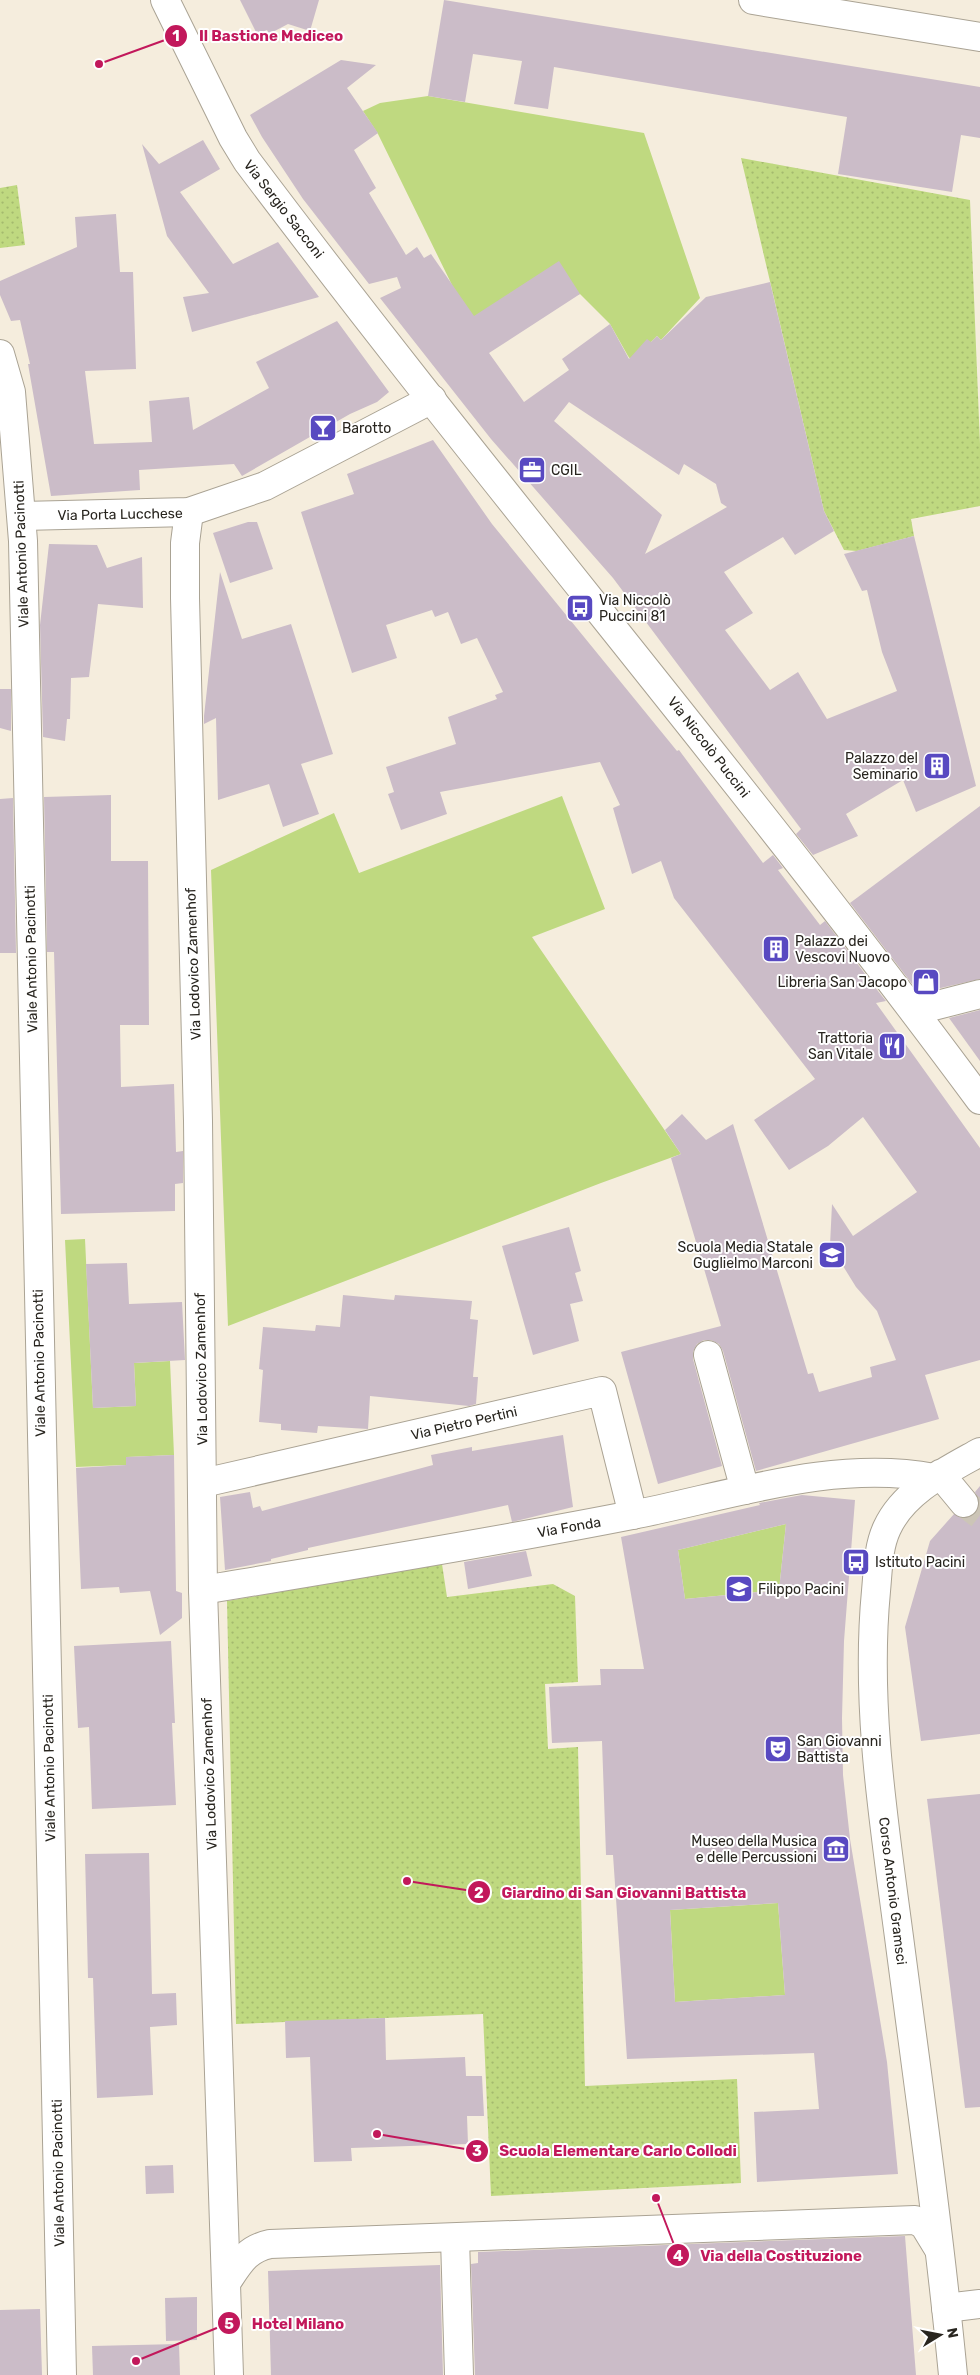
<svg xmlns="http://www.w3.org/2000/svg" width="980" height="2375" font-family="Rubik,sans-serif">
	<defs>
		<pattern id="park-dots" width="8" height="8" patternUnits="userSpaceOnUse" patternTransform="scale(1.25)"><rect width="8" height="8" fill="#bfd980"/><path d="M2 2h.1M6 6h.1" fill="none" stroke="#a4ba6e" stroke-width="1.8" stroke-linecap="round"/></pattern>
	</defs>
	<rect width="100%" height="100%" fill="#f5eddd"/>
	<g fill="#bfd980">
		<polygon points="428,96 644,133 700,298 661,340 657,336 651,342 637,368 628,356 610,324 580,294 462,332 452,285 378,134 363,111 380,103"/>
		<polygon points="562,796 605,909 532,937 681,1154 601,1183 228,1326 211,870 334,813 359,873"/>
		<polygon points="85,1239 93,1408 136,1406 134,1363 170,1361 174,1455 127,1457 126,1465 76,1467 65,1240"/>
		<polygon points="786,1524 779,1590 685,1599 678,1550"/>
		<polygon points="778,1903 785,1995 675,2002 670,1910"/>
	</g>
	<g fill="url(#park-dots)">
		<polygon points="741,158 970,200 980,444 980,506 911,519 914,536 857,551 844,550 824,511"/>
		<polygon points="17,185 25,245 0,248 0,188"/>
		<polygon points="442,1564 447,1597 553,1584 575,1596 578,1682 545,1684 548,1749 578,1747 585,2086 737,2079 741,2183 491,2196 483,2014 236,2024 227,1601"/>
	</g>
	<g fill="#cbbcc8" fill-rule="evenodd">
		<polygon points="240,0 319,0 310,31 288,24 269,34 267,30 257,34"/>
		<polygon points="444,0 980,87 980,138 961,135 952,192 838,174 847,117 554,67 548,109 514,104 522,61 473,54 465,102 428,96"/>
		<path d="M 341,60 L 376,65 L 347,88 L 378,133 L 354,150 L 376,188 L 369,193 L 406,255 L 417,247 L 424,258 L 431,254 L 474,316 L 559,261 L 580,294 L 489,353 L 524,402 L 569,370 L 562,359 L 610,324 L 629,359 L 647,339 L 651,342 L 657,336 L 661,340 L 706,297 L 770,282 L 824,511 L 834,531 L 795,555 L 783,537 L 724,572 L 753,613 L 725,630 L 770,690 L 798,672 L 827,719 L 897,691 L 882,652 L 867,590 L 862,591 L 844,554 L 914,536 L 976,786 L 916,812 L 903,780 L 846,814 L 858,836 L 813,855 L 796,834 L 801,829 L 613,578 L 491,439 L 380,298 L 401,288 L 397,277 L 369,284 L 303,199 L 262,137 L 250,115 ZM 569,402 L 679,475 L 684,464 L 716,484 L 721,503 L 727,507 L 645,554 L 662,515 L 554,421 Z"/>
		<polygon points="203,140 220,169 180,192 233,264 278,242 319,297 192,332 183,297 209,293 167,236 142,144 159,164"/>
		<polygon points="116,214 120,272 133,272 136,369 85,371 94,444 152,442 149,401 189,397 193,430 269,388 256,362 337,321 389,392 377,402 350,414 242,476 234,464 139,470 140,490 51,496 28,364 30,364 20,320 11,321 0,295 0,281 77,247 75,217"/>
		<polygon points="433,440 492,524 677,751 679,750 763,863 773,855 783,868 778,870 820,925 825,921 878,991 886,1001 876,1003 980,1148 980,1360 925,1375 939,1419 756,1471 723,1351 719,1344 711,1340 704,1340 697,1344 693,1352 693,1359 722,1466 658,1484 621,1352 721,1326 671,1158 681,1154 665,1130 682,1114 706,1140 733,1124 808,1374 813,1373 819,1392 872,1377 870,1367 896,1360 877,1311 856,1287 830,1245 832,1204 853,1236 917,1192 863,1117 828,1146 789,1170 754,1120 815,1079 674,898 661,861 632,874 613,808 620,805 600,762 440,792 447,814 401,830 388,794 394,792 386,767 456,744 448,717 497,699 495,695 503,692 477,638 461,644 448,612 435,617 432,610 386,625 397,658 352,673 301,512 354,494 347,474"/>
		<polygon points="248,522 257,522 273,569 230,583 213,533"/>
		<polygon points="49,544 97,545 107,568 142,557 143,608 98,604 89,677 71,678 70,719 67,719 65,741 43,737 40,625"/>
		<polygon points="220,572 242,639 291,624 333,754 301,764 319,814 283,827 269,784 218,800 216,718 204,724 204,716"/>
		<polygon points="0,689 11,689 11,731 0,728"/>
		<polygon points="111,795 111,861 148,861 149,1025 120,1025 121,1087 174,1084 176,1152 183,1151 183,1183 175,1184 175,1211 61,1214 54,952 47,952 44,797"/>
		<polygon points="13,798 16,953 0,953 0,799"/>
		<polygon points="980,806 980,979 919,993 850,903"/>
		<polygon points="980,1010 980,1061 949,1018"/>
		<polygon points="569,1227 581,1271 575,1273 583,1301 570,1304 579,1341 533,1355 502,1246"/>
		<polygon points="127,1263 129,1304 182,1302 185,1360 134,1363 136,1406 93,1408 86,1264"/>
		<polygon points="343,1295 394,1300 395,1295 472,1301 470,1319 478,1320 473,1377 478,1377 476,1404 469,1406 370,1396 368,1429 318,1426 317,1433 281,1430 281,1424 259,1422 263,1370 259,1369 263,1327 315,1331 316,1325 340,1327"/>
		<polygon points="563,1435 573,1507 512,1522 508,1505 308,1548 308,1550 271,1559 271,1561 225,1570 220,1497 250,1492 253,1508 260,1506 262,1511 433,1465 431,1455 472,1447 472,1451"/>
		<polygon points="174,1455 176,1591 182,1593 182,1618 160,1635 150,1591 120,1593 119,1587 81,1589 76,1468 126,1465 126,1457"/>
		<polygon points="980,1486 980,1734 921,1741 905,1627 930,1541 954,1514 966,1518 974,1515 978,1509 979,1501 975,1492"/>
		<path d="M 802,1495 L 855,1500 L 844,1641 L 842,1718 L 843,1775 L 850,1839 L 887,2062 L 898,2174 L 757,2182 L 754,2112 L 819,2109 L 814,2053 L 627,2059 L 613,1855 L 606,1855 L 602,1741 L 552,1743 L 549,1687 L 601,1685 L 600,1669 L 644,1669 L 621,1537 L 760,1505 L 759,1503 ZM 786,1524 L 779,1590 L 685,1599 L 678,1550 ZM 778,1903 L 785,1995 L 675,2002 L 670,1910 Z"/>
		<polygon points="526,1551 532,1576 468,1589 464,1562"/>
		<polygon points="171,1641 175,1723 172,1723 176,1805 92,1809 89,1727 78,1728 74,1646"/>
		<polygon points="980,1794 980,2107 965,2108 927,1799"/>
		<polygon points="149,1853 152,1994 176,1993 177,2025 150,2027 153,2095 97,2098 93,1978 88,1978 85,1854"/>
		<polygon points="385,2018 386,2060 465,2057 466,2076 482,2076 484,2116 467,2116 468,2144 351,2148 352,2161 314,2162 310,2057 286,2058 285,2021"/>
		<polygon points="173,2165 174,2193 146,2194 145,2166"/>
		<polygon points="905,2236 916,2375 475,2375 471,2264 478,2263 478,2252"/>
		<polygon points="440,2265 443,2375 271,2375 268,2271"/>
		<polygon points="197,2297 197,2340 166,2341 165,2298"/>
		<polygon points="40,2309 42,2375 0,2375 0,2310"/>
		<polygon points="179,2344 180,2375 93,2375 92,2346"/>
	</g>
	<g fill="none" stroke-linecap="round" stroke-linejoin="round">
		<polyline stroke="#ccc5b7" stroke-width="28" stroke-dasharray="28 14" stroke-linecap="butt" points="964,1503 980,1515"/>
		<g stroke="#aaa394" stroke-width="30">
			<g id="minor">
				<path d="M 165,0 L 233,138 L 247,161 C 486,479 744,781 980,1100"/>
				<polyline points="753,0 980,37"/>
				<polyline points="0,354 11,392 23,541 62,2375"/>
				<polyline points="189,512 185,543 185,598 198,1121 203,1590 229,2375"/>
				<polyline points="22,516 189,512 265,486 432,399"/>
				<polyline points="914,1011 980,994"/>
				<polyline points="708,1355 745,1490"/>
				<polyline points="940,1474 964,1503"/>
				<polyline points="203,1483 602,1391 633,1515"/>
				<path d="M 203,1590 C 346,1566 490,1543 632,1515 C 730,1496 833,1459 934,1478"/>
				<polyline points="455,2238 459,2375"/>
				<path d="M 226,2283 C 239,2264 246,2249 270,2244 L 915,2220 L 924,2225 L 938,2248"/>
				<polyline points="946,2308 980,2304"/>
				<path d="M 953,2375 C 939,2229 918,2083 899,1937 C 884,1823 865,1706 876,1591 C 878,1570 878,1547 887,1528 C 904,1491 946,1471 980,1452"/>
			</g>
		</g>
		<use href="#minor" stroke="#fff" stroke-width="28"/>
	</g>
	<defs>
		<g id="bar-square" transform="scale(1.4375)"><rect x="-9" y="-9" width="18" height="18" rx="4" fill="#5849c1" stroke="#fff"/><path d="M-6-5H6L.8 .8V4.5H3.5V6h-7V4.5H-.8V.8Z" fill="#fff"/></g>
		<g id="office-square" transform="scale(1.4375)"><rect x="-9" y="-9" width="18" height="18" rx="4" fill="#5849c1" stroke="#fff"/><path d="M-6-3h4V-5.5h4V-3h4V5H-6ZM-1-4.5V-3h2v-1.5ZM-6 0V1H6V0Z" fill="#fff"/></g>
		<g id="bus-square" transform="scale(1.4375)"><rect x="-9" y="-9" width="18" height="18" rx="4" fill="#5849c1" stroke="#fff"/><path d="M-5-6H5V4H4V6H2V4H-2V6H-4V4H-5ZM-3.5-4V0h7V-4ZM-3.5 1.2v1.5H-2V1.2ZM2 1.2v1.5H3.5V1.2Z" fill="#fff"/></g>
		<g id="building-square" transform="scale(1.4375)"><rect x="-9" y="-9" width="18" height="18" rx="4" fill="#5849c1" stroke="#fff"/><path d="M-4-6H4V6H1V3H-1V6H-4ZM-2.5-4.3h1.7v1.8h-1.7ZM.8-4.3h1.7v1.8H.8ZM-2.5-1h1.7V.8h-1.7ZM.8-1h1.7V.8H.8Z" fill="#fff"/></g>
		<g id="shop-square" transform="scale(1.4375)"><rect x="-9" y="-9" width="18" height="18" rx="4" fill="#5849c1" stroke="#fff"/><path d="M-5-2.5h2.3a2.7 3.5 0 0 1 5.4 0H5L5.5 6h-11ZM-1.5-2.5h3a1.5 2.3 0 0 0-3 0Z" fill="#fff"/></g>
		<g id="restaurant-square" transform="scale(1.4375)"><rect x="-9" y="-9" width="18" height="18" rx="4" fill="#5849c1" stroke="#fff"/><path d="M-5-6h1v4h1v-4h1v4h1v-4h1v5L-1.5 .5V6h-2V.5L-5-1ZM5-6V6H3V1.5H1.5Q1.5-4 5-6Z" fill="#fff"/></g>
		<g id="school-square" transform="scale(1.4375)"><rect x="-9" y="-9" width="18" height="18" rx="4" fill="#5849c1" stroke="#fff"/><path d="M0-5L7-2L0 1L-7-2ZM-4 1L0 2.5L4 1V4Q0 6-4 4Z" fill="#fff"/></g>
		<g id="theatre-square" transform="scale(1.4375)"><rect x="-9" y="-9" width="18" height="18" rx="4" fill="#5849c1" stroke="#fff"/><path d="M-5-5.5Q0-4 5-5.5V0Q5 5 0 6Q-5 5-5 0ZM-3.3-2.5H-1v1.5H-3.3ZM1-2.5H3.3v1.5H1ZM-2.8 1Q0 5.5 2.8 1Z" fill="#fff"/></g>
		<g id="museum-square" transform="scale(1.4375)"><rect x="-9" y="-9" width="18" height="18" rx="4" fill="#5849c1" stroke="#fff"/><path d="M0-6L6-3V-2H-6V-3ZM-5-1h2V3h-2ZM-1-1h2V3h-2ZM3-1h2V3H3ZM-6 4H6V6H-6Z" fill="#fff"/></g>
	</defs>
	<g fill-rule="evenodd">
		<use href="#bar-square" x="323" y="428"/>
		<use href="#office-square" x="532" y="470"/>
		<use href="#bus-square" x="580" y="608"/>
		<use href="#building-square" x="937" y="766"/>
		<use href="#building-square" x="776" y="949"/>
		<use href="#shop-square" x="926" y="982"/>
		<use href="#restaurant-square" x="892" y="1046"/>
		<use href="#school-square" x="832" y="1255"/>
		<use href="#bus-square" x="856" y="1562"/>
		<use href="#school-square" x="739" y="1589"/>
		<use href="#theatre-square" x="778" y="1749"/>
		<use href="#museum-square" x="836" y="1849"/>
	</g>
	<g text-anchor="middle" stroke-width="4" stroke-linejoin="round" paint-order="stroke">
		<g font-size="14" fill="#28251f" stroke="#fff">
			<text transform="translate(284 209) rotate(52)" y="5">Via Sergio Sacconi</text>
			<text transform="translate(120 514) rotate(-1)" y="5">Via Porta Lucchese</text>
			<text transform="translate(21 554) rotate(-92)" y="5">Viale Antonio Pacinotti</text>
			<text transform="translate(709 747) rotate(52)" y="5">Via Niccolò Puccini</text>
			<text transform="translate(31 959) rotate(-91)" y="5">Viale Antonio Pacinotti</text>
			<text transform="translate(193 964) rotate(-92)" y="5">Via Lodovico Zamenhof</text>
			<text transform="translate(39 1363) rotate(-91)" y="5">Viale Antonio Pacinotti</text>
			<text transform="translate(201 1369) rotate(-91)" y="5">Via Lodovico Zamenhof</text>
			<text transform="translate(464 1423) rotate(-13)" y="5">Via Pietro Pertini</text>
			<text transform="translate(569 1527) rotate(-10)" y="5">Via Fonda</text>
			<text transform="translate(49 1768) rotate(-91)" y="5">Viale Antonio Pacinotti</text>
			<text transform="translate(209 1774) rotate(-92)" y="5">Via Lodovico Zamenhof</text>
			<text transform="translate(893 1891) rotate(83)" y="5">Corso Antonio Gramsci</text>
			<text transform="translate(58 2173) rotate(-91)" y="5">Viale Antonio Pacinotti</text>
		</g>
		<g font-size="14" fill="#28251f" stroke="#fff" text-anchor="start">
			<text x="342" y="433">Barotto</text>
			<text x="551" y="475">CGIL</text>
			<text x="599" y="605">Via Niccolò<tspan x="599" dy="16">Puccini 81</tspan></text>
			<text x="918" y="763" text-anchor="end">Palazzo del<tspan x="918" dy="16">Seminario</tspan></text>
			<text x="795" y="946">Palazzo dei<tspan x="795" dy="16">Vescovi Nuovo</tspan></text>
			<text x="907" y="987" text-anchor="end">Libreria San Jacopo</text>
			<text x="873" y="1043" text-anchor="end">Trattoria<tspan x="873" dy="16">San Vitale</tspan></text>
			<text x="813" y="1252" text-anchor="end">Scuola Media Statale<tspan x="813" dy="16">Guglielmo Marconi</tspan></text>
			<text x="875" y="1567">Istituto Pacini</text>
			<text x="758" y="1594">Filippo Pacini</text>
			<text x="797" y="1746">San Giovanni<tspan x="797" dy="16">Battista</tspan></text>
			<text x="817" y="1846" text-anchor="end">Museo della Musica<tspan x="817" dy="16">e delle Percussioni</tspan></text>
		</g>
	</g>
	<path fill="none" stroke="#c2185b" stroke-width="2" d="M99 64L176 36M407 1881L479 1892M377 2134L477 2151M656 2198L678 2255M136 2361L229 2323"/>
	<g fill="#c2185b" stroke="#fff" stroke-width="2">
		<circle cx="99" cy="64" r="5"/>
		<circle cx="407" cy="1881" r="5"/>
		<circle cx="377" cy="2134" r="5"/>
		<circle cx="656" cy="2198" r="5"/>
		<circle cx="136" cy="2361" r="5"/>
		<circle cx="176" cy="36" r="12"/>
		<circle cx="479" cy="1892" r="12"/>
		<circle cx="477" cy="2151" r="12"/>
		<circle cx="678" cy="2255" r="12"/>
		<circle cx="229" cy="2323" r="12"/>
	</g>
	<g font-size="15" text-anchor="middle" font-weight="bold" fill="#fff">
		<text x="176" y="41">1</text>
		<text x="479" y="1898">2</text>
		<text x="477" y="2156">3</text>
		<text x="678" y="2261">4</text>
		<text x="229" y="2329">5</text>
	</g>
	<g font-size="15" text-anchor="middle" font-weight="bold" fill="#c2185b" stroke="#fff" stroke-width="4" stroke-linejoin="round" paint-order="stroke">
		<text x="271" y="41">Il Bastione Mediceo</text>
		<text x="624" y="1898">Giardino di San Giovanni Battista</text>
		<text x="618" y="2156">Scuola Elementare Carlo Collodi</text>
		<text x="781" y="2261">Via della Costituzione</text>
		<text x="298" y="2329">Hotel Milano</text>
	</g>
	<g transform="translate(940 2335) rotate(80)" stroke="#ffffff" stroke-width="4" paint-order="stroke">
	<path d="M0-4L9 19L0 12L-9 19Z" fill="#28251f"/>
	<text y="-8" font-size="14" font-weight="bold" text-anchor="middle" fill="#28251f">N</text>
	</g>
</svg>
